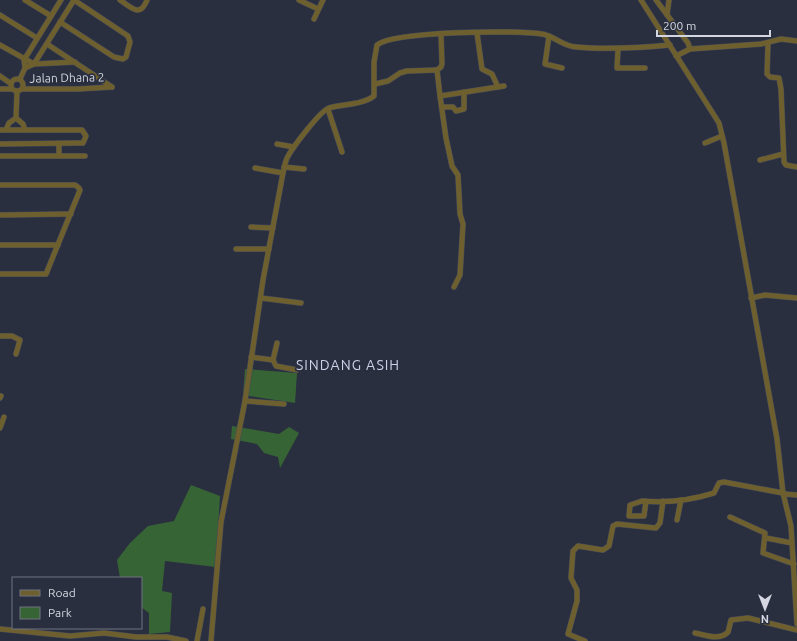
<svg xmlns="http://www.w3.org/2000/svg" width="797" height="641" font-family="Ubuntu,sans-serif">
	<rect width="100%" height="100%" fill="#2a2f3f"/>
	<g fill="#376435">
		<polygon points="245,369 297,373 295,403 243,395"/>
		<polygon points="232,426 279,434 289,427 299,433 280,468 278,457 264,453 257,444 231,439"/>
		<polygon points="191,485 220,496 216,567 165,561 162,591 172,593 170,632 149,634 149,613 141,607 141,578 120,578 117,560 130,543 148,526 174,521"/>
	</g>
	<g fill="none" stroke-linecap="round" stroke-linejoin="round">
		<g stroke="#454a59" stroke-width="6">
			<g id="minor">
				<polyline points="25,0 51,16"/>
				<path d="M 120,0 C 132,8 140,18 147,0"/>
				<polyline points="299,0 318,9"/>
				<polyline points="641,0 719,123 724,143 777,439 783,493 791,526 797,624"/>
				<polyline points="656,0 688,43 690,49"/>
				<polyline points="0,15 37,38"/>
				<polyline points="667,15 669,0"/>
				<polyline points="314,19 323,0"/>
				<polyline points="60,22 114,57 123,59 126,57 130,42 128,36 74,0"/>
				<polyline points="477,33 482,69 492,74 498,87"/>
				<polyline points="441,34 442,64 441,67 437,70 440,96 504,86"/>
				<polyline points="549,36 545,64 562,68"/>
				<polyline points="768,43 767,74 770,77 779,78 781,89 784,162 786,165 797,167"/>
				<polyline points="47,44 112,87"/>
				<polyline points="0,45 34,64 75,62"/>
				<polyline points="618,49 617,68 645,68"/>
				<polyline points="676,56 690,49 761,44 781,39 797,41"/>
				<polyline points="25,68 34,64 74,0"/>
				<polyline points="0,76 10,83"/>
				<circle cx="17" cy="85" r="6"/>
				<polyline points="20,79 25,68 24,60 61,0"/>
				<polyline points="375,84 388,81 400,73 407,71 437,70"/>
				<polyline points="0,89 11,89"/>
				<polyline points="23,89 78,89 112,87"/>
				<polyline points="440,96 446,138 452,166 458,175 460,214 463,224 460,275 454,287"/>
				<polyline points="442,107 453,107 456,111 464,109 464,92"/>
				<polyline points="328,109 342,152"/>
				<polyline points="16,118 17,91"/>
				<polyline points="16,118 23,124 25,130"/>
				<polyline points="0,130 82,130 86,136 83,143 78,143 0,144"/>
				<polyline points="6,130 9,123 16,118"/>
				<polyline points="705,143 722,136"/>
				<polyline points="277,144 294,147"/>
				<polyline points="0,156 85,156"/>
				<polyline points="59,156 59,144"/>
				<polyline points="760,160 783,154"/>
				<polyline points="284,167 304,169"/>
				<polyline points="255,168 283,173"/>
				<polyline points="0,185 75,185 79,188 80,190 46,274 0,274"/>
				<polyline points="0,215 71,214"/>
				<polyline points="251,227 273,228"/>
				<polyline points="0,245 58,245"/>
				<polyline points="236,249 269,249"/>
				<polyline points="261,298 301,303"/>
				<polyline points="751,298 765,295 797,298"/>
				<polyline points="0,336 12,336 20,340 16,354"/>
				<polyline points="251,357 273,360 276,366 297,370"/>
				<polyline points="273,360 277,343"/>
				<polyline points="0,398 1,396"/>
				<polyline points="245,401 284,404"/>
				<polyline points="0,428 4,417"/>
				<polyline points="784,494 797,495"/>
				<path d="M 646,501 L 644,516 L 629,516 L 630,505 L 642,501 C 666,503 692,500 714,493 L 719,483 L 724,482 L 783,493"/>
				<polyline points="730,517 765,533 763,553 794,564"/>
				<polyline points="677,520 681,500"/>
				<polyline points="766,538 792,543"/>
				<polyline points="0,629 70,636 104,633 136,637 167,637 186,641"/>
				<path d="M 695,633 C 705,635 720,641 728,632 C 729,629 730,624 731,620 L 748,618 L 797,630"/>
				<polyline points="197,641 203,609"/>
				<path d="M 211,641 L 221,522 L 245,401 L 263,280 L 283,173 C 284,168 285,163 287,158 C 292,148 320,111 329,108 C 343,104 362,105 374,96 L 374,62 L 377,45 C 394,31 517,30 542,34 C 555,36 562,46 576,47 C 608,50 638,48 670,45"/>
				<polyline points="585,641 568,634 577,601 577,590 571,578 573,551 578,546 603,550 609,546 613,526 617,524 656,528 660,523 663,501"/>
			</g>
		</g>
		<use href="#minor" stroke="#6e5f2f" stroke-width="5"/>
	</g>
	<g text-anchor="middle" stroke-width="3.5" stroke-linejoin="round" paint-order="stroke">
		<g font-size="12" fill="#d4d7e1" stroke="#2a2f3f">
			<text transform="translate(67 78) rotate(-1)" y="4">Jalan Dhana 2</text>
		</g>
		<g font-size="14" letter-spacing="1" fill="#cdd3e8" stroke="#2a2f3f">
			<text x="348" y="370">SINDANG ASIH</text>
		</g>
	</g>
	<rect x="12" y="577" width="130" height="52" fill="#2a2f3f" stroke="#6e7280"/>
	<rect x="20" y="590" width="20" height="6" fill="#6e5f2f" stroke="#6e7280"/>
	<text x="48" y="597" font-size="12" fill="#d4d7e1">Road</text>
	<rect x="20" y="607" width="20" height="12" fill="#376435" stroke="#6e7280"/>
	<text x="48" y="617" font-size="12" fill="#d4d7e1">Park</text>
	<g transform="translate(765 609) rotate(180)" stroke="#2a2f3f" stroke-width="3" paint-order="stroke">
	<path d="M0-3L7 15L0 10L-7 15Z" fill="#d4d7e1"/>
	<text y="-6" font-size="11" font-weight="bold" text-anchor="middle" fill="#d4d7e1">N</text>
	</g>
	<path d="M657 30v6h113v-6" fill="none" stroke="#d4d7e1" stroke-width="2"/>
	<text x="663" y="30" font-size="12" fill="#d4d7e1" stroke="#2a2f3f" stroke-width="3" paint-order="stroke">200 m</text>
</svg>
